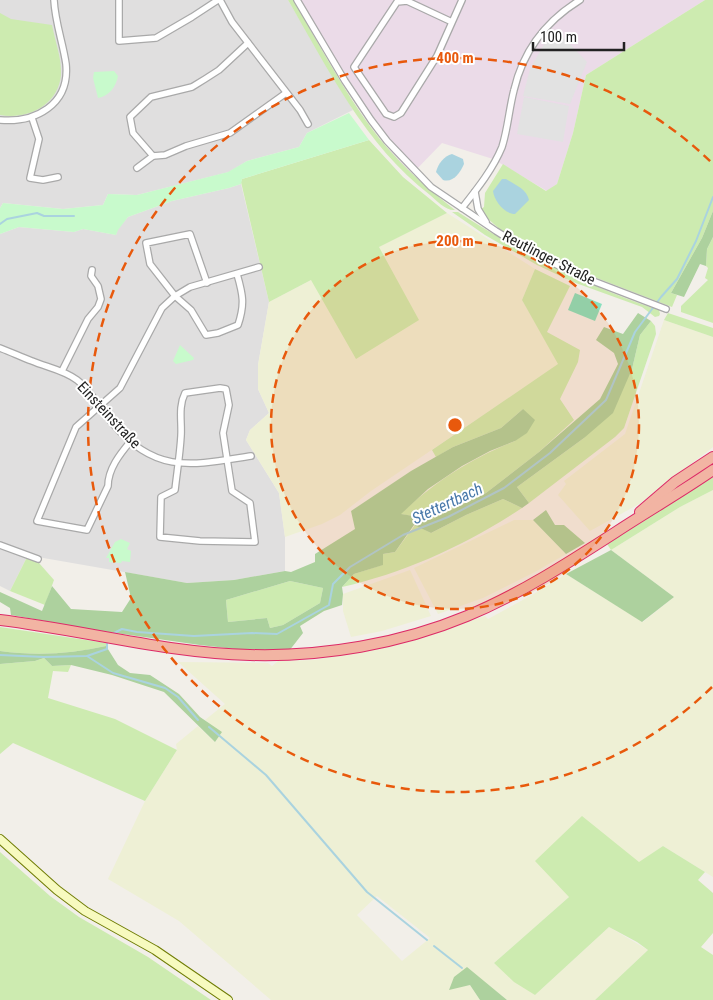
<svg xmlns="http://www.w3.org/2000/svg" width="713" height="1000" font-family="'Roboto Condensed',sans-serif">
	<rect width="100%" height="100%" fill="#f2efe9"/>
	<g fill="#e0dfdf">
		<polygon points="0,0 288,0 353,110 307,133 299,147 247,161 229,172 137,195 108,194 103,205 63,209 3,203 0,208"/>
		<polygon points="241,184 269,302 258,365 258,389 269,413 250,430 246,440 279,493 285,537 285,571 234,580 187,583 32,556 27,557 10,591 0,586 0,234 19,227 74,232 83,229 116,235 117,230 128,217 172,201 229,188"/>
	</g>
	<polygon fill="#ebdbe8" points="293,0 705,0 586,75 573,133 557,184 547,191 493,159 442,143 412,174 392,153 358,108"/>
	<g fill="#eef0d5" fill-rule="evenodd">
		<polygon points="447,213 535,269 522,300 559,364 371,491 340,515 322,524 285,537 279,493 246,440 250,430 269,413 258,389 258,365 269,302 311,280 418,319 378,247"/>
		<polygon points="664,320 713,337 713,447 639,504 590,531 558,495 566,484 564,481 625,434"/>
		<path d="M 713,490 L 713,877 L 663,846 L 639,863 L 569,897 L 494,963 L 535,995 L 609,927 L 648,950 L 595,1000 L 507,1000 L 467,968 L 449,989 L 470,985 L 480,1000 L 271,1000 L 179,921 L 108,879 L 145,801 L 177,750 L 176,744 L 198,726 L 215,742 L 221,733 L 205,720 L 225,704 L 178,662 L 268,663 L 272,666 L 278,661 L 315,660 L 401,642 L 485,616 L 488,619 L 532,595 L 566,574 L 643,622 L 674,597 L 611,550 L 680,507 ZM 377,896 L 430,938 L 402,961 L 357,915 Z"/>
		<polygon points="514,520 533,520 566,554 535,572 483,598 438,614 414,568"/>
		<polygon points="410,570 431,616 382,631 351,637 343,611 343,594"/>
	</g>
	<g fill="#cdebb0">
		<path d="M 288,0 L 293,0 C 323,50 354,112 393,154 C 412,175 433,193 455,210 C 446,211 437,201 430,195 C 365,145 328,69 288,0 Z"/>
		<polygon points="705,0 713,0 713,211 702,238 671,293 677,295 672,307 594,277 503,232 487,218 481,209 484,207 485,193 503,164 546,191 557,184 573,133 586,75"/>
		<path d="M 0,13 L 11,19 L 52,25 C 55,41 62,59 61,75 C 58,106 27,120 0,115 Z"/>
		<polygon points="369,140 403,177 447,213 379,247 419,320 356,359 311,280 269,302 241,182 242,179"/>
		<path d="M 452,212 L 458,212 C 521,253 587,286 659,310 L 660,314 L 659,316 L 655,317 L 642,307 L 573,282 L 537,265 L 485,235 Z"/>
		<polygon points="713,237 713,323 681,312 681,306 708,280 705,278 708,268 706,266 707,249"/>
		<path d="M 535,269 L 570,286 L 547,332 L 580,350 L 578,362 L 560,399 L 574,420 L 539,452 L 486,493 L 432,519 L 400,514 C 438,480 468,460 515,441 L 523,409 L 501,428 L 453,447 L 436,457 L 432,450 L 558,364 L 522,300 Z"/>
		<polygon points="668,313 713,328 713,337 664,320"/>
		<polygon points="651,321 655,326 656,334 624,428 615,437 529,503 517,487 584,438 632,369 640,335"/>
		<polygon points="713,477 713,490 680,507 611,550 607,544"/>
		<path d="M 503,499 L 522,508 C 468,544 405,573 342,587 L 354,574 L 382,565 L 383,554 L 395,552 L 415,525 L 431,533 L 466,515 Z"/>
		<polygon points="27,557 39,563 54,580 45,605 10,591"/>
		<polygon points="290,581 323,588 320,603 283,625 270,628 267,618 228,622 226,600"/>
		<path d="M 0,627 L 106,643 L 106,646 C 71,654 36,656 0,651 Z"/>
		<polygon points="44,658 52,666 71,665 68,672 53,671 48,698 115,719 177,750 145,801 13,743 0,754 0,664 35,661"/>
		<polygon points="582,816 639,862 663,846 705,872 698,880 713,893 713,933 701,947 713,955 713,1000 595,1000 648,950 637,942 609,927 535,995 514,982 494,963 569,897 535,861"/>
		<polygon points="0,852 50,896 79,917 148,957 211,1000 0,1000"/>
	</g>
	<g fill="#add19e" fill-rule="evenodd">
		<polygon points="713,211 713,237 707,249 706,266 700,264 684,297 671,293 702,238"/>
		<path d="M 638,313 L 651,321 L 640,335 L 632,369 L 613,413 L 584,438 L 517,487 L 529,503 L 522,508 L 503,499 L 466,515 L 431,533 L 414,525 L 395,552 L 383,554 L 383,565 L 354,574 L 342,587 L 343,594 L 342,605 L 324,611 L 300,626 L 303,633 L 289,651 L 235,649 L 200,645 L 102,631 L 11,615 L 10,608 L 0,602 L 0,592 L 42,611 L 52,586 L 71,609 L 122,612 L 131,598 L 125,572 L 187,583 L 234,580 L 285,571 L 291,572 L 315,562 L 315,554 L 355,529 L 351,511 L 411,471 L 453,447 L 501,428 L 523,409 L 535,420 L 527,433 L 515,441 L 490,451 L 462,466 L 428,489 L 401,514 L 432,519 L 486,493 L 539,452 L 600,399 L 618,364 L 614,353 L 596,340 L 604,327 L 623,334 ZM 290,581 L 323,588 L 320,603 L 283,625 L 270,628 L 267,618 L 228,622 L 226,600 Z"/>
		<polygon points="546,510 555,525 564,525 585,543 566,554 533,520"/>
		<polygon points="611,550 674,597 642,622 566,574"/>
		<path d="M 106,646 L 118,665 L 130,673 L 150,675 L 179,694 L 200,717 L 222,732 L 215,742 L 164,692 L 112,675 L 71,665 L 52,666 L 44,658 L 35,661 L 0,664 L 0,651 C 36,656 71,654 106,646 Z"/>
		<polygon points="467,967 507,1000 480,1000 470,985 449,990 454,977"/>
	</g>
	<g fill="#c8facc">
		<path d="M 114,71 L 118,76 C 116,87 109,96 98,98 L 93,78 L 94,72 Z"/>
		<polygon points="349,113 369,140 242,179 241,184 229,188 172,201 128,217 118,230 116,235 83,229 74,232 19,227 0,234 0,208 3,203 63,209 103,205 108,194 137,195 228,172 247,161 299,147 307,133"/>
		<polygon points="180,345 194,358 193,360 176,364 173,361"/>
		<polygon points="121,539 130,543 127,549 131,551 130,562 122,561 121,563 109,562 109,558 106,558 115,542"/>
	</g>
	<polygon fill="#88e0be" points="575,293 602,304 595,321 568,310"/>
	<g fill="#e2e2e2">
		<polygon points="551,36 557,41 562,36 587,62 570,104 523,96 530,69 543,46"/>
		<polygon points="524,97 569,106 563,142 517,134"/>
	</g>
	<g fill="#aad3df">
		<path d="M 452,154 L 463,159 L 464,164 C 460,173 453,183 443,180 L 436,172 C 438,164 444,156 452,154 Z"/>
		<path d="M 502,179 L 506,179 C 514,184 527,189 529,200 L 515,214 C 504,214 494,200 493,191 Z"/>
	</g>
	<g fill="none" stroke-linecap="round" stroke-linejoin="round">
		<g stroke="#aad3df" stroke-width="2">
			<polyline points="0,224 7,219 37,213 44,216 74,216"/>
			<polyline points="112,634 122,629 137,632 194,636 252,633 277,634 329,605 333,584 350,567 403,535 448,517 504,488 550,453 606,400 635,332 661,297 677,279 696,241 713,197"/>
			<polyline points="0,655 44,657 87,656 107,649 107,642"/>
			<polyline points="87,656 113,673 165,688 178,697 198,720"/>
			<polyline points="209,727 266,775 367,892 427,940"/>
			<polyline points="434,946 462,968"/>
		</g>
		<g stroke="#a9a9a9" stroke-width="8">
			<g id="minor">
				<polyline points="119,0 119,41 156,38 192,17 218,0"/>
				<polyline points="220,0 232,22 300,110 308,124"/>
				<polyline points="297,0 345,81 371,120 387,141 431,187 496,231 523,248 553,263 580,276 666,309"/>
				<polyline points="452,22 407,1 397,2 354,67 386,114 394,117 401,113 437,56 462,0"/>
				<polyline points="248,43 219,70 205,79 192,87 151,97 130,117 133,133 153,156 165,155 186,146 230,133 286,93"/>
				<polyline points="32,118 39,139 30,178 43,180 58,177"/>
				<path d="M 0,120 C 35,123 70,105 66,64 C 63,43 55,22 54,0"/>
				<polyline points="137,168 153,156"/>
				<polyline points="475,192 478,209 486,222"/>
				<path d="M 462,208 C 477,189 493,169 502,147 C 508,128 509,109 514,90 C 523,51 546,21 580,0"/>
				<path d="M 207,283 L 190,234 L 146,243 L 150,264 L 175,296 L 191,310 L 206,335 L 218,333 L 238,325 C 245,304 243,295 237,274"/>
				<path d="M 0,348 C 11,352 21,357 32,361 C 46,367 64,370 77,380 C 91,391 102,410 113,424 C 156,475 193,465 251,456"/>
				<polyline points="62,371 88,319 98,307 101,299 98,286 91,276 92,270"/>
				<path d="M 220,388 L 226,389 L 229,405 L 223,433 L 232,491 L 250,503 L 255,542 L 200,541 L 160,537 L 161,497 L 175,490 C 177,472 180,454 181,436 C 182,422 178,407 185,393 Z"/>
				<path d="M 130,442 C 120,454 108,469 108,486 L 87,530 L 37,521 L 76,427 L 120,388 L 162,308 L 175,296 L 190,287 L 259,267"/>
				<polyline points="0,545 38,559"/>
			</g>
		</g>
		<g stroke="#707d05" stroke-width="10">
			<polyline id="secondary" points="0,839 57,890 85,911 155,950 228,1000"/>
		</g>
		<g stroke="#dc2a67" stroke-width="12">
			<g id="trunk">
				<polyline points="640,512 675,482 713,457"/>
				<path d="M 0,620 C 83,630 166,653 250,655 C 322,657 400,644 467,616 C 520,594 568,563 616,532 C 648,511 681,492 713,470"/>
			</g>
		</g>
		<use href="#minor" stroke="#fff" stroke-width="5.5"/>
		<use href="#secondary" stroke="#f7fabf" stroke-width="8"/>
		<use href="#trunk" stroke="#f2b4a3" stroke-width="10"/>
	</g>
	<circle cx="455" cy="425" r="184" fill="#e8590c" fill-opacity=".12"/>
	<g fill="none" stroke="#e8590c" stroke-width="2.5" stroke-dasharray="9 6">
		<circle cx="455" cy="425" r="184"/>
		<path d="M712 687A367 367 0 1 1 712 163"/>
	</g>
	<g text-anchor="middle" stroke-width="4" stroke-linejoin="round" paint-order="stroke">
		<g font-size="15" fill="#222" stroke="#fff">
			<text transform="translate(549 258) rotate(27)" y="5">Reutlinger Straße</text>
			<text transform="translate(109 415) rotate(47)" y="5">Einsteinstraße</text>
		</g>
		<g font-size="16" font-style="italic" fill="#4a7aab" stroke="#fff">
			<text transform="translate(447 503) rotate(-25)" y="6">Stettertbach</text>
		</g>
	</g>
	<circle cx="455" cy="425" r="8" fill="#e8590c" stroke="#fff" stroke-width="2.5"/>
	<g font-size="15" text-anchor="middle" font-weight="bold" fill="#e8590c" stroke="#fff" stroke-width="4" stroke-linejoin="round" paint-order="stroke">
		<text x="455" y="63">400 m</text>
		<text x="455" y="246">200 m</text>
	</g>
	<path d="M533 42v8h91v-8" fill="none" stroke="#222222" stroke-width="2.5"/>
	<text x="540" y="42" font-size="15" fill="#222222" stroke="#ffffff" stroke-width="4" paint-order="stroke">100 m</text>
</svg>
